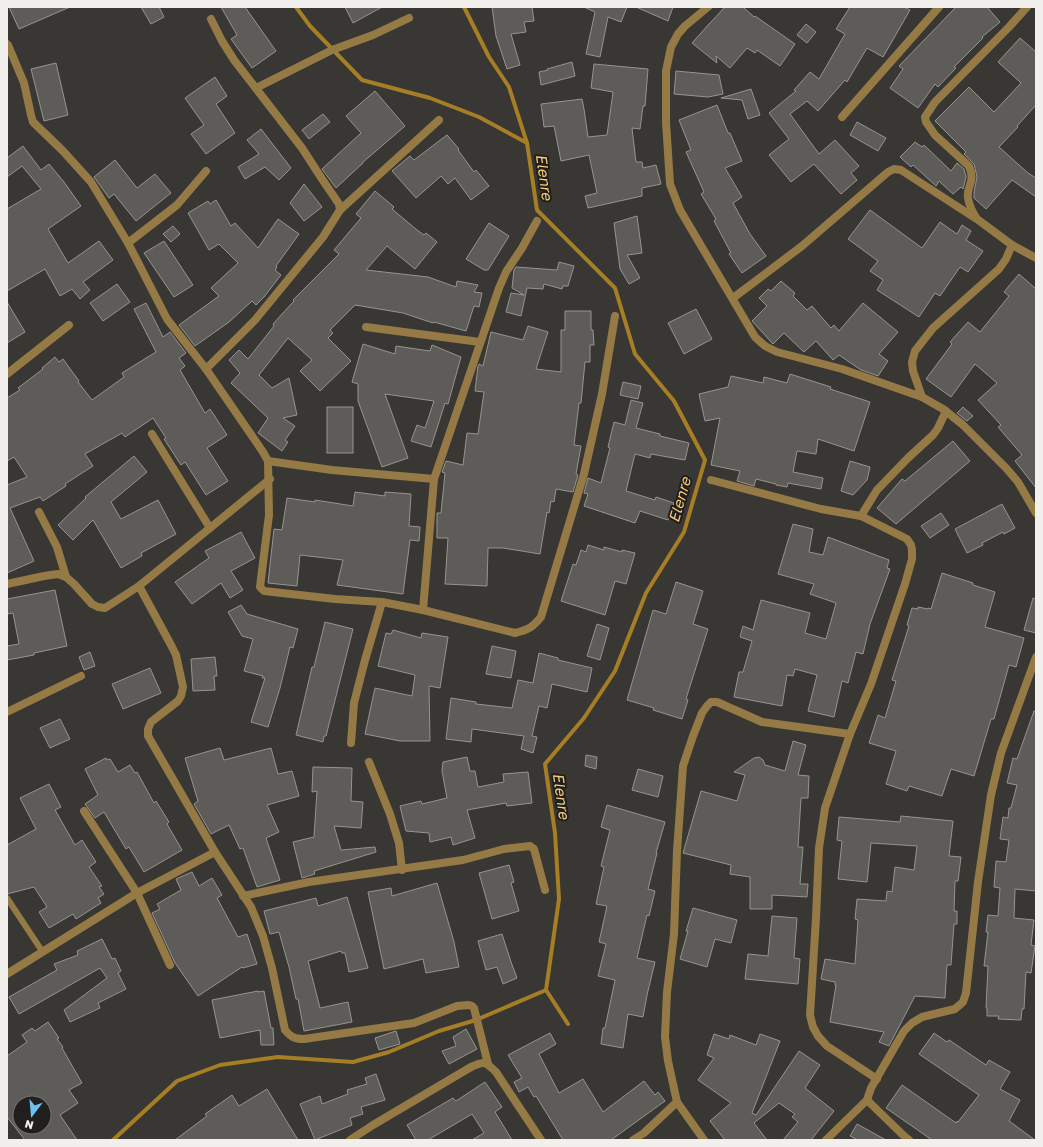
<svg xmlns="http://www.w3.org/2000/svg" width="1043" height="1147" font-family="'Golos Text',sans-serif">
	<rect width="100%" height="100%" fill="#393733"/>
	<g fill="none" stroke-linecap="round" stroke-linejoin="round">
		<g stroke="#a57e26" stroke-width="4">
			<polyline points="296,7 310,26 362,80 430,98 479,117 527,143"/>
			<polyline points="464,7 489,57 509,87 527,143 537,210 615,288 635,354 674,401 705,460 684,532 646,593 615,671 584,718 545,764 555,833 559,899 546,990 568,1024"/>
			<polyline points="113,1140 177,1081 220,1065 278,1057 353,1062 389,1052 439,1031 476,1020 546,990"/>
		</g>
	</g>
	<g fill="#5e5c58" stroke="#979490" fill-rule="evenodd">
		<polygon points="9,7 70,7 19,29"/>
		<polygon points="141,7 159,7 164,17 151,24"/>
		<polygon points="221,7 245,7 276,51 252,68 231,39 237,35"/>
		<polygon points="345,7 382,7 353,23"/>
		<polygon points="492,7 532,7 534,21 524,22 526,32 511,34 520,65 507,69 496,36"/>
		<polygon points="584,7 627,7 621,22 608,17 600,57 586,54 595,12"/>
		<polygon points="636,7 673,7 668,21"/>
		<polygon points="725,7 743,7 754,17 755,16 795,44 780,66 757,50 755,53 747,48 730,68 716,56 717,63 692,43 709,24"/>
		<polygon points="850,7 904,7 910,10 883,57 867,48 847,82 845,80 818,111 807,101 790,114 819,154 835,140 859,166 851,173 857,180 841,194 814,164 791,182 769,155 789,139 769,113 796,91 794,90 810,72 819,79 845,34 836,29"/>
		<polygon points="956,7 987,7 1000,22 982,37 983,38 954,67 956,68 938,87 935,84 918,108 890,88 903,69 899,66"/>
		<polygon points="806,24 816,32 807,43 797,35"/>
		<polygon points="1020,38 1036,52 1036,105 1017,126 1018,127 999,147 1028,173 1036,178 1036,197 1012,180 986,209 974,198 974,192 977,177 974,164 964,154 966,152 935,121 969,87 994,112 1021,83 998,62"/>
		<polygon points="572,62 575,76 541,85 539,72 548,70 547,69"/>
		<polygon points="56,63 68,115 44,121 31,69"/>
		<polygon points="594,64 648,69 645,106 643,106 640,129 632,128 636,162 642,162 643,168 656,165 661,184 642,188 642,196 588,208 585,196 597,193 589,155 561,161 554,126 544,127 541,104 582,99 584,109 588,137 607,135 613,92 591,88"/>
		<polygon points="676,71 719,75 723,94 708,97 674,94"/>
		<polygon points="215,77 227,96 216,104 235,133 206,154 191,134 204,125 185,98"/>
		<polygon points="751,89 760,115 748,119 742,100 721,98"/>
		<polygon points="375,91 405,126 362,163 363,163 336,188 322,169 361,133 346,116"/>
		<polygon points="717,105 728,133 730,133 742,161 725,168 742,197 733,203 750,234 766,256 742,273 729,254 731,253 714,221 716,219 701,194 704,192 686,152 691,150 679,120"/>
		<polygon points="323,114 330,122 309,139 302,130"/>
		<polygon points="857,122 886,138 878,151 850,135"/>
		<polygon points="261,129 291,168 279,180 265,167 245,179 238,167 259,154 247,140"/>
		<polygon points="447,135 459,149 458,150 474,172 476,170 489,186 471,200 455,178 448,184 441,176 416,198 392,171 410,156 414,160"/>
		<polygon points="915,142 922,147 924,145 951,171 957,163 964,169 966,177 963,189 961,187 953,194 939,181 936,186 913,165 911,167 900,157"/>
		<polygon points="23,146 41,170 49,164 64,182 81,206 48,229 68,263 99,241 113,260 83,282 90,290 80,299 72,289 60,296 45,269 7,291 7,209 41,189 22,166 7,177 7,158"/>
		<polygon points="115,160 137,188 155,174 171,193 136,221 114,194 109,198 94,177"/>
		<polygon points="304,184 322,207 304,221 290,203"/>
		<polygon points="375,191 394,207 392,209 417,230 424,235 426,233 437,242 415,269 387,246 366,270 428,277 456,287 457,281 478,285 474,292 482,293 479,307 474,306 466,331 434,322 433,323 403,313 355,305 330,330 333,333 328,338 351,361 320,391 300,371 312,360 288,338 259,375 272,388 289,378 297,415 283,418 295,426 285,440 288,442 282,451 258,433 268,418 231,383 240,373 229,360 239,350 248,359 274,326 273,324 294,301 293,300 339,254 334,250 361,218 356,214"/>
		<polygon points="216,200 231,226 235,223 258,248 278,219 299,234 276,266 277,267 275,270 281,275 264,297 256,305 252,301 229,322 195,346 179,325 219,296 211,288 238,263 219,244 209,250 188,213 208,201 210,204"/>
		<polygon points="870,210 922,248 940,222 957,234 962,225 971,231 966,240 983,251 968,272 960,267 940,296 935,293 919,317 877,290 883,280 870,271 878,261 848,239"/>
		<polygon points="637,216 642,253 627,255 640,278 629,284 620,269 614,223"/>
		<polygon points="489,223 509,236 488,270 484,270 466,259"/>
		<polygon points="173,226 180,234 171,242 163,234"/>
		<polygon points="164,241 193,285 174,297 144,253"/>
		<polygon points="559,262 574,266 568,286 563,286 562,289 544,284 543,289 527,288 521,316 506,312 511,293 524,295 512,288 514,270 516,267 557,270"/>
		<polygon points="1019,274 1036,289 1036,488 1015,461 1022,455 998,427 1001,425 978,400 997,383 975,364 951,397 926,379 952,344 950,342 968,322 980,332 1009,296 1004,292"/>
		<polygon points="781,281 795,293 793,296 807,310 812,306 831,328 834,325 839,331 863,303 898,332 879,354 888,361 878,376 861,370 839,355 833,360 816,341 804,352 784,333 773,344 752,321 767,306 759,298 768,289 771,291"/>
		<polygon points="117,284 130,302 103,321 90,303"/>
		<polygon points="7,302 25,332 7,343"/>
		<polygon points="146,303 163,337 170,332 186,353 179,358 185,366 180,370 205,413 210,409 227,435 207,448 228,481 206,495 185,462 181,465 164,439 166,438 153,418 125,437 122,433 85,454 93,466 65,484 66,486 43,501 40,497 10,508 34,561 7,573 7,485 27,477 14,457 7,461 7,398 20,390 18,388 43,369 42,368 55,357 59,362 63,359 79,381 78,382 92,400 124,377 122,373 156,352 134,309"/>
		<polygon points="696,309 712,339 684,354 668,323"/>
		<polygon points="565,311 591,311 591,330 593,330 594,345 590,345 590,362 585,362 581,403 579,403 574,445 581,446 576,474 578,475 573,492 556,489 554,502 551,501 549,513 547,512 540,554 503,548 488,548 487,586 445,584 448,538 437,538 437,513 441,513 445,473 442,472 446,461 463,465 467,433 478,434 484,392 475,391 478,366 479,364 483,366 491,332 523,340 528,326 548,332 536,369 561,372 561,330 565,330"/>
		<polygon points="363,344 395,354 396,346 430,351 432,345 461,357 448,404 445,403 431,447 411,441 417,425 425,428 434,401 385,394 408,458 382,467 358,401 358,384 352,382"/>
		<polygon points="790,374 831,387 830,389 870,402 854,451 818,439 816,454 797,451 793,472 823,478 821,489 788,483 787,487 776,485 776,484 756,479 754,486 737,481 740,471 711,465 720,418 705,421 699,394 728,387 731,376 763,383 764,377 787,383"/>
		<polygon points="623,382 641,386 638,399 620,395"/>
		<polygon points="631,400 643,403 636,428 660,434 660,436 689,443 685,460 651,454 650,458 635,454 626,491 655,500 656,497 674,503 668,520 640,511 635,523 584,506 588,494 584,493 588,478 601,483 610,448 608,447 614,422 625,425"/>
		<rect x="327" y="407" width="26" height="46"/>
		<polygon points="963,407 973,416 967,421 957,413"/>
		<polygon points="953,441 970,461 896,524 877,508 902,479 905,481"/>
		<polygon points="134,456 147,472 111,502 121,519 158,500 176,534 141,553 142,556 121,568 93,520 73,540 58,525 86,498 85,497"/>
		<polygon points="850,461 870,467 867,480 853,495 841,491"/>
		<polygon points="355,492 385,496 385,492 411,494 409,526 420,527 419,541 410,540 403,594 337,585 343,560 300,555 297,586 268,583 274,529 282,530 287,498 315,502 315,500 353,506"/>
		<polygon points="1002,504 1015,528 1004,534 1003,532 982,543 983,545 967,553 955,529"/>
		<polygon points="941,513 949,525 930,538 921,526"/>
		<polygon points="793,524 813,529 809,552 823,555 828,537 889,560 887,568 890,569 870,624 863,654 856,652 848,683 842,681 834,717 808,711 817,675 795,669 793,676 787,675 782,706 734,697 739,672 743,672 752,641 740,637 743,626 753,630 761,600 810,613 805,633 826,639 836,603 810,594 814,584 778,574"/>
		<polygon points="241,532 255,558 231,571 243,590 230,598 221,583 192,604 175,582 209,558 205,551"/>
		<polygon points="588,545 604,550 604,547 622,552 622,550 635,553 626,584 615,581 605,615 561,601 573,564 576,565 581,550 586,552"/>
		<polygon points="942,573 973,583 973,585 995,592 985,627 1024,638 1016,667 1009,665 994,719 991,719 974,776 951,769 942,796 909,786 907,791 886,784 896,751 869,743 878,715 885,718 896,681 892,680 909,626 907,625 912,608 918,609 918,607 928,609 928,608 931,609"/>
		<polygon points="676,582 703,591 693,624 708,629 686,699 688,700 682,719 653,710 654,708 627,700 653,610 666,614"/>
		<polygon points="55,590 67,646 34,653 34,655 7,660 7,646 19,644 13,613 7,614 7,599"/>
		<polygon points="1033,598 1036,599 1036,633 1024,630"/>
		<polygon points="241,605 247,614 298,629 293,648 290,647 280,688 268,727 251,722 265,678 262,678 263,676 244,671 253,639 242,636 228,612"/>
		<polygon points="325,622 353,629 326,736 324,736 323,742 296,735 312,667 314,667"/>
		<polygon points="597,624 609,628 600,660 587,656"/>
		<polygon points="393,630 421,638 422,633 448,637 440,688 429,686 430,741 400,741 365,734 375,688 412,696 415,675 378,666 386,633 391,634"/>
		<polygon points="492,646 516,651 511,678 486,674"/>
		<polygon points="90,652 95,666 84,670 79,657"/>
		<polygon points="539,653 558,658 558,660 592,668 587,692 552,684 547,708 539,706 532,736 537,737 533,753 521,749 524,736 472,729 471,742 446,739 451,698 476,702 476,704 512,708 518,680 533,683"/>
		<polygon points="215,657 217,676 214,676 215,690 193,691 191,659"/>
		<polygon points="150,668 161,693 123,709 112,684"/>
		<polygon points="1034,711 1036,711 1036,891 1015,889 1014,918 1034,920 1031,945 1035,946 1031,973 1026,972 1024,1009 1022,1009 1021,1020 998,1019 999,1016 987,1016 987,1008 986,1008 988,966 984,966 988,932 986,932 988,915 998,916 1000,888 994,887 996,861 1006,862 1009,840 1000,839 1003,817 1008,818 1009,808 1011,808 1017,785 1007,783 1013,758 1017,759"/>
		<polygon points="60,719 70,739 50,748 40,728"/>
		<polygon points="793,741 806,745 798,775 809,776 808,798 801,798 798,847 803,847 800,884 808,884 807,897 772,895 772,909 750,909 750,877 730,874 731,865 683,853 701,791 737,801 745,775 734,772 754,758 759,757 763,760 765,765 785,771"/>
		<polygon points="220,748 224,760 271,748 278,774 292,771 299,796 267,805 279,832 266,838 280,880 257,887 243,848 240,849 229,825 211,834 194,804 198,801 185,758"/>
		<polygon points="586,755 597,757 596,769 585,766"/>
		<polygon points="467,757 470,771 475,771 478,787 504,782 503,774 528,772 532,803 507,806 506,803 467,810 475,838 453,845 451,837 430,842 429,833 406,831 400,806 421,801 422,804 447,798 442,771 443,762"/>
		<polygon points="106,758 107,760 110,759 118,772 130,765 135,773 137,772 154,803 156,801 169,822 167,824 182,850 144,872 129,847 126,849 104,812 95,818 85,804 98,795 85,769"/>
		<polygon points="313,767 352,768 351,801 363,802 361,828 334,826 341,850 375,847 376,852 314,871 315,874 302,878 293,842 314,837 317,791 312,792"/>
		<polygon points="638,769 663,776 658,797 632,790"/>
		<polygon points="49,784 61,807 55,810 75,845 82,840 96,862 89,867 102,886 99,887 104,894 98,898 101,903 76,919 73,914 49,928 39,912 47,907 34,887 7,894 7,845 36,829 20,798"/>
		<polygon points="607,805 665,822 656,853 657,853 648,889 655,891 649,916 647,915 637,958 655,962 647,995 643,1017 628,1014 623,1048 601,1044 603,1028 605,1028 615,980 598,976 606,944 599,942 607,906 596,904 604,867 601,866 610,830 601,827"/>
		<polygon points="901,816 953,821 949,856 961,857 958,881 955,881 954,911 957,911 957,924 954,924 951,965 947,965 945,998 915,996 889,1046 879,1042 884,1032 830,1022 836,985 835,985 835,982 821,979 825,959 855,964 858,920 855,919 857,899 886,901 887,891 892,892 895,867 914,870 917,846 871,843 867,882 838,879 842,841 837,840 839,817 900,822"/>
		<polygon points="509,865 514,882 511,883 519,911 492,919 479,873"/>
		<polygon points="192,872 199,886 212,878 222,895 217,898 238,937 247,934 257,964 243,968 242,967 198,996 175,963 152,913 160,909 157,904 181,890 176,879"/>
		<polygon points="437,883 454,942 459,967 426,973 423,959 384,969 368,892 391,888 392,896"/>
		<polygon points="347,897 368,968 349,972 345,953 342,953 341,951 308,961 320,1008 348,1002 352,1022 304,1031 298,999 296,999 289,967 279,932 270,934 264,911 316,898 318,906"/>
		<polygon points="693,908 737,920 731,943 715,939 707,967 680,959 688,931 686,931"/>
		<polygon points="772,916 797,918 794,958 800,959 798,984 745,979 748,954 768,956"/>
		<polygon points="502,934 511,962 517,978 503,984 497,967 486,970 478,941"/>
		<polygon points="102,939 112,959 115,958 121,971 118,973 126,989 98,1003 100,1008 70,1022 64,1010 107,978 100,968 19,1014 9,997 57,970 54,964 78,955 77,951"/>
		<polygon points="258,991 258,992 264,991 271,1028 273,1028 274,1045 261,1045 260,1030 220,1038 212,1000"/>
		<path d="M 48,1022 L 59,1038 L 57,1039 L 63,1047 L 62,1048 L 82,1083 L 69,1090 L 78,1103 L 60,1115 L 77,1140 L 25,1140 L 7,1117 L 7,1056 L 27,1042 L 22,1035 L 32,1028 L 35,1031 ZM 20,1103 L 44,1103 L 44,1127 L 20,1127 Z"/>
		<polygon points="466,1029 477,1049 449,1064 442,1051 456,1046 453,1037"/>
		<polygon points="396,1031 400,1044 379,1050 375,1038"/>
		<polygon points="550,1033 556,1044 539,1054 559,1093 583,1079 603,1112 644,1081 655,1095 658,1092 665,1101 611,1140 563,1140 536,1096 534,1097 528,1087 519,1092 514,1082 522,1078 508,1055"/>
		<polygon points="934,1033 947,1042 949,1040 986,1065 989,1060 1010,1072 1000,1089 1020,1100 1009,1121 1035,1140 932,1140 886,1108 902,1085 956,1123 957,1121 958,1122 979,1095 919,1054"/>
		<polygon points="714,1034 729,1039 730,1035 756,1045 760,1034 780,1041 752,1113 756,1115 799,1051 820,1065 805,1088 834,1111 811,1140 783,1140 798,1122 792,1117 795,1114 779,1103 754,1123 767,1140 725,1140 710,1121 731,1103 698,1080 714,1058 707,1055"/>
		<polygon points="376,1074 385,1100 361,1107 363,1114 350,1118 352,1125 315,1140 300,1104 320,1096 322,1104 348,1094 347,1090 367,1084 365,1078"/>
		<polygon points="485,1082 502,1107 495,1112 512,1140 472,1140 484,1133 472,1114 428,1140 416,1140 407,1125 453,1098 456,1101"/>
		<polygon points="267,1089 298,1140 175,1140 207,1116 205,1114 232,1095 239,1106"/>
		<polygon points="857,1124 886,1140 858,1140 850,1136"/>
	</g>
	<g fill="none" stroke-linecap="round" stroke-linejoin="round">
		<polyline stroke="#957a46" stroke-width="6" points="7,898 42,951"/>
		<g stroke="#957a46" stroke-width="8">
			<polyline points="708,7 685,26 678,34 671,47 666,71 666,122 670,184 680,210 755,337 765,346 777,352 842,369 922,397 943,409 962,424 1006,468 1018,482 1036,513"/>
			<path d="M 1027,7 L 1009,27 L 935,102 L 925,117 L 926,122 L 935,135 L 969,166 C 976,183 966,186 968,198 C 969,205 973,213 977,219 L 1012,245 L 1036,258"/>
			<path d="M 7,44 L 8,45 L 24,83 L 31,115 L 33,122 L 63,151 L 91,182 L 128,243 L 167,319 L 206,369 L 263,452 L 268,461 L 269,515 L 260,587 L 264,591 L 335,599 L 382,602 L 423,610 L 515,633 C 528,630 533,627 541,617 L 584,474 L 602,394 L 615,316"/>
			<polyline points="256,88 332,50 373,35 409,18"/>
			<polyline points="842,117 939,7"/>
			<polyline points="340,210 439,120"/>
			<polyline points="128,243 177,205 206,171"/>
			<polyline points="733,298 802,246 888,172 894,169 901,170 975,218"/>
			<polyline points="366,327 480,342"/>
			<polyline points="206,369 255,320 323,237 340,210 339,204 322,179 302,148 234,60 222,41 211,19"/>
			<polyline points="7,374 69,325"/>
			<polyline points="922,397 913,371 912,362 915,351 933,328 999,269 1006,259 1012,245"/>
			<polyline points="152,434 210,528"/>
			<polyline points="268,461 332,470 434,479"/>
			<polyline points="711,480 821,509 861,516 907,539 911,545 912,550 912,559 905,584 871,684 850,734 825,808 819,848 816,918 810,1015 813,1027 818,1036 827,1046 877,1079"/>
			<polyline points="39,512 57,547 66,577"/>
			<polyline points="861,516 877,490 908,458 933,435 938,428 946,411"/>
			<polyline points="7,584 44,576 58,574 66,577 74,584 92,604 98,607 105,608 139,586 270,479"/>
			<path d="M 139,586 L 171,645 L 176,655 L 183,687 L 181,696 L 178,701 L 151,722 L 148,729 L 148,736 L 215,852 L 251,907 L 263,936 L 272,968 L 285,1030 C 291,1037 294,1039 304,1039 L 414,1023 L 457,1006 L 469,1005 L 472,1006 L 474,1008 L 488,1064"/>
			<polyline points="423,610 434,479 499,288 506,272 522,248 537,221"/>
			<polyline points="7,712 81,676"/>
			<polyline points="351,743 354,703 365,660 382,602"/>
			<polyline points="369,762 390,814 399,843 402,870"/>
			<polyline points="84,811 137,893 170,965"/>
			<polyline points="243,896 309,882 463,860 504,849 530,846 534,849 545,890"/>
			<polyline points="7,974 137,893 215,852"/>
			<polyline points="867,1100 903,1135 909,1140"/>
			<path d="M 350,1140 L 373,1125 L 471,1067 C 484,1061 485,1061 496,1072 L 541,1140"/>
			<polyline points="633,1140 644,1133 677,1102"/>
			<polyline points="704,1140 677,1102 668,1061 665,1037 667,992 674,934 677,851 683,766 693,736 702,713 707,706 711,702 717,702 762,722 850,734"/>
			<polyline points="826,1140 867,1100 871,1088 904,1031 912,1023 922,1017 955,1009 963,1002 966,993 978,882 991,795 1001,753 1036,657"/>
		</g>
	</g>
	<g text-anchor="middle" stroke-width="4" stroke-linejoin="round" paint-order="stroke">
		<g font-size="15" font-style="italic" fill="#f7cd78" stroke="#201f1d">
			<text transform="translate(544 177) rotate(82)" y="5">Elenre</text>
			<text transform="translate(680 500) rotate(-74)" y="5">Elenre</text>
			<text transform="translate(561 796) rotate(82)" y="5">Elenre</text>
		</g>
	</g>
	<rect width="1043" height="1147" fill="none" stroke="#f1f0ed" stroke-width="16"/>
	<g transform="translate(32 1115) rotate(196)"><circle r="19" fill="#201f1d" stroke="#747370"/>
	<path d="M0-3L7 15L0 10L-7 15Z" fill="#6bc3f2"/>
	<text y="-6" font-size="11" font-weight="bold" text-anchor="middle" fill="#f1f0ed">N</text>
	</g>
</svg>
